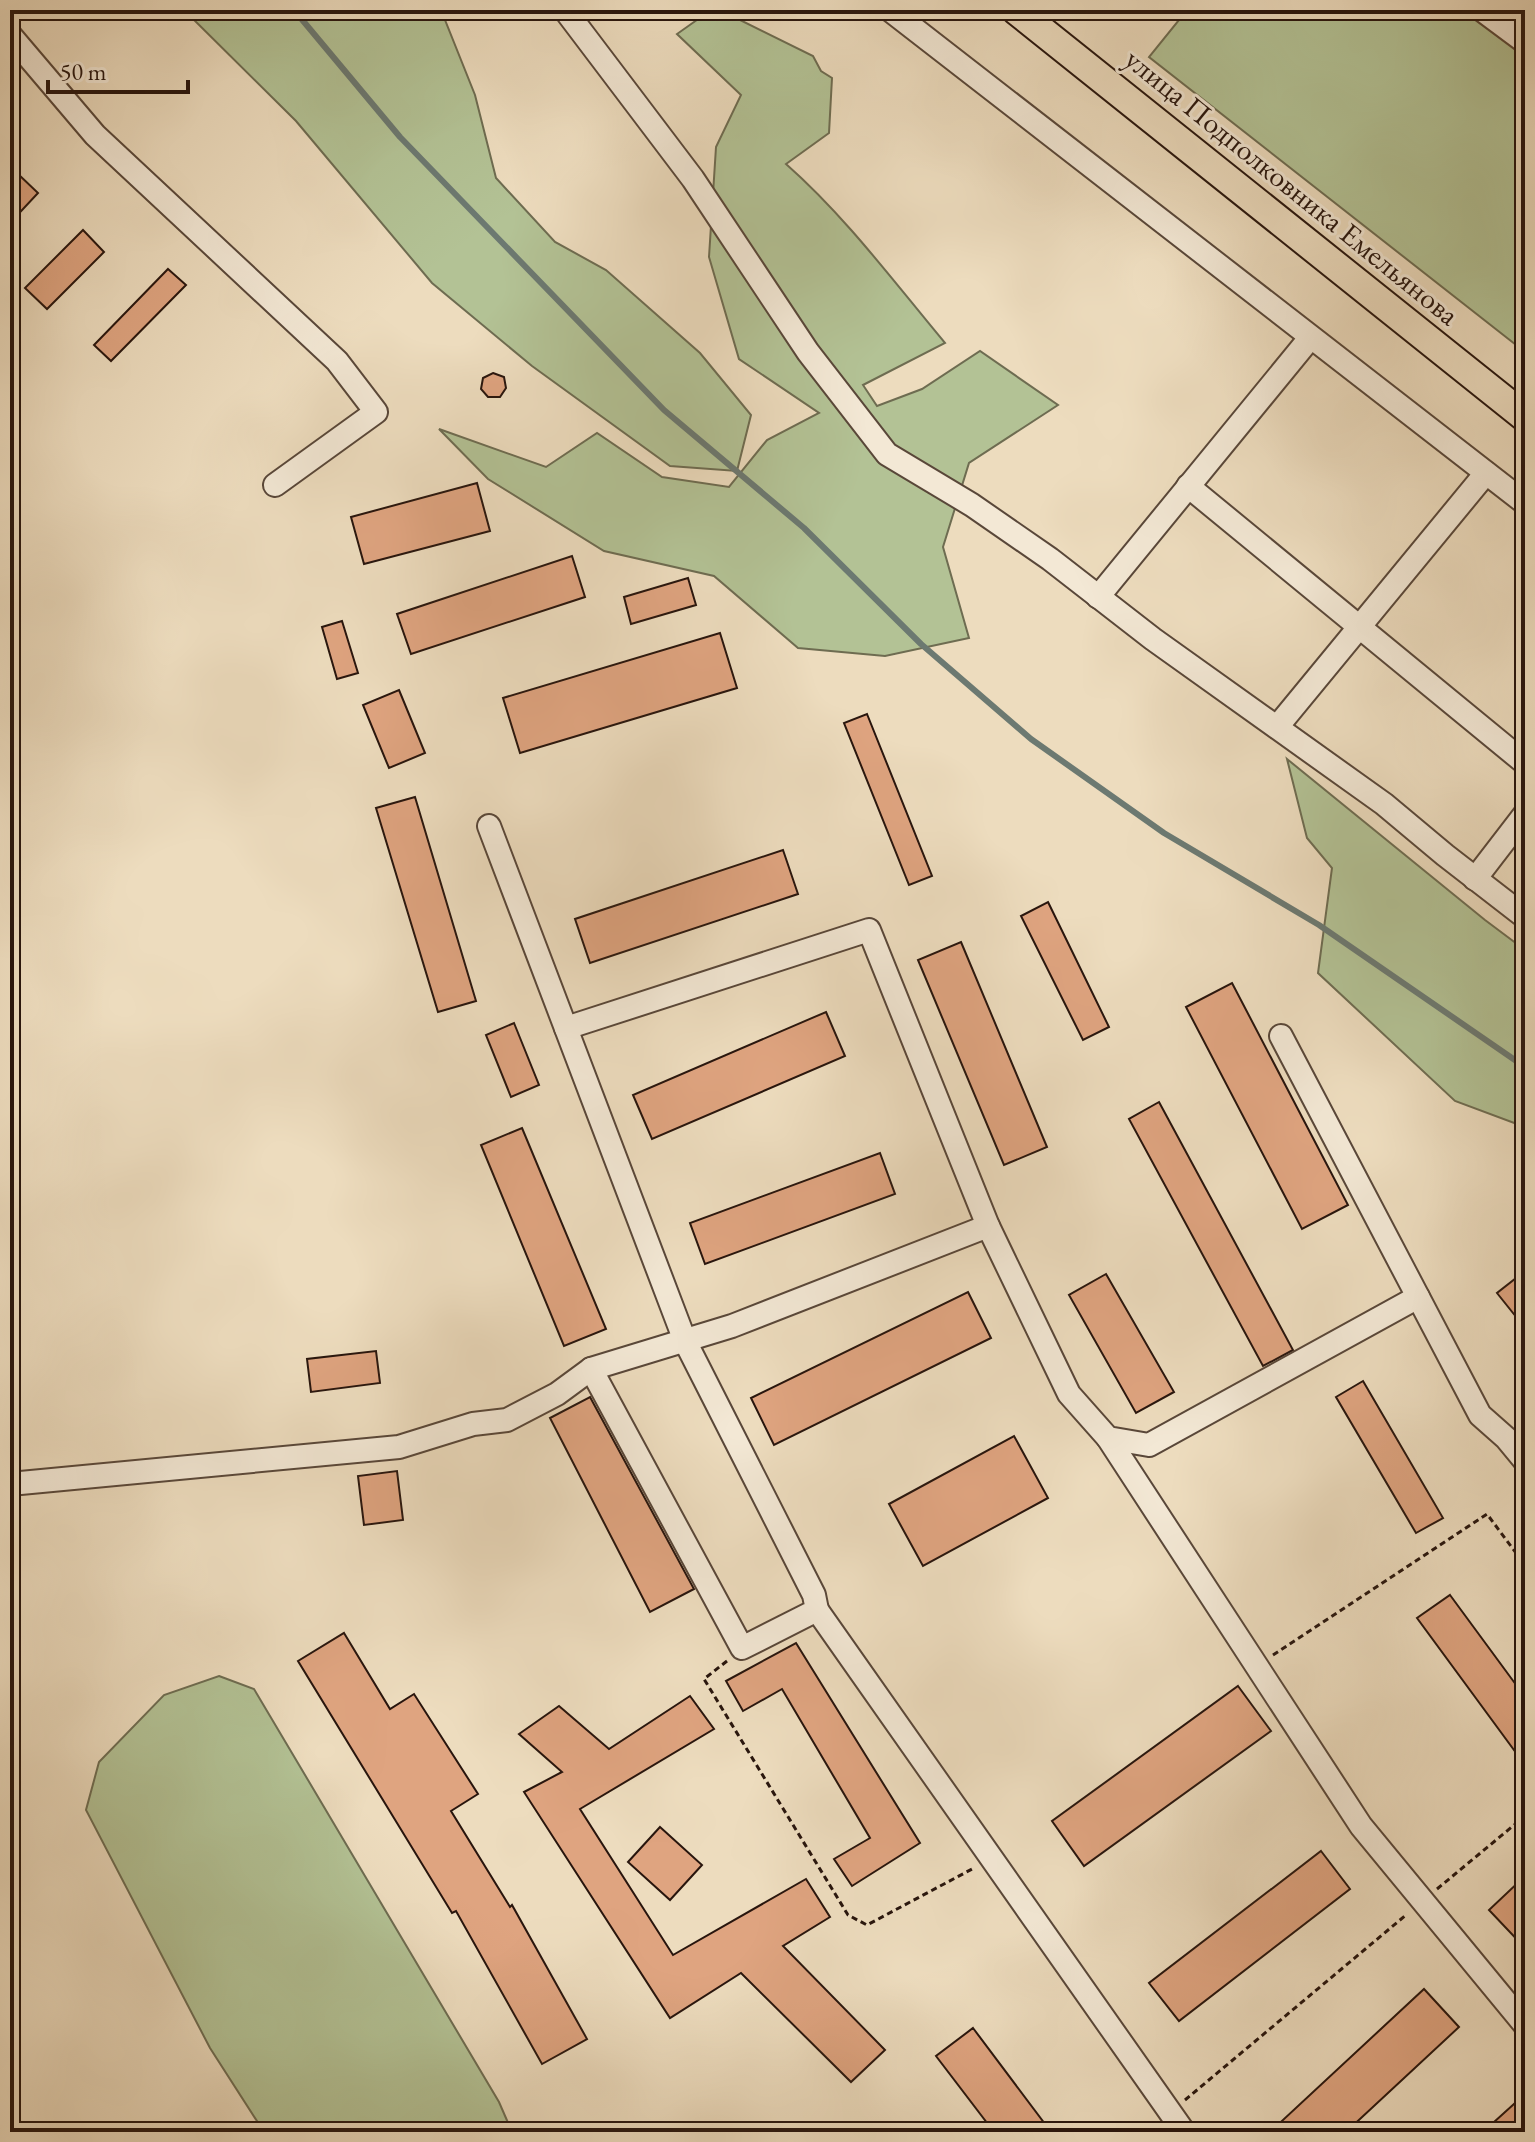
<svg xmlns="http://www.w3.org/2000/svg" width="1535" height="2142" font-family="'EB Garamond',serif">
	<rect width="100%" height="100%" fill="#eddcbe"/>
	<filter id="stains"><feTurbulence type="fractalNoise" baseFrequency=".0025" numOctaves="4"/><feColorMatrix values="0 0 0 0 .2 0 0 0 0 .09 0 0 0 0 .02 0 0 0 .5 -.17"/></filter>
	<radialGradient id="worn" r=".72"><stop offset=".6" stop-color="#630" stop-opacity="0"/><stop offset="1" stop-color="#630" stop-opacity=".3"/></radialGradient>
	<g fill="#b3c295" stroke="#6e6c51" stroke-width="2">
		<polygon points="184,10 441,10 475,95 496,178 555,242 606,270 700,353 751,415 737,471 670,466 532,366 432,283 296,121"/>
		<path d="M 711,10 L 720,10 L 813,56 L 821,71 L 832,78 L 829,133 L 786,164 C 846,217 894,282 945,343 L 863,385 L 877,406 L 922,389 L 980,351 L 1058,405 L 969,463 L 943,547 L 969,638 L 885,656 L 798,648 L 714,576 L 604,551 L 488,479 L 439,429 L 546,467 L 597,433 L 662,477 L 729,487 L 767,440 L 819,413 L 739,359 L 709,257 L 716,147 L 741,95 L 677,34 Z"/>
		<polygon points="1187,10 1525,10 1525,352 1149,57"/>
		<polygon points="1287,759 1485,920 1525,950 1525,1127 1455,1101 1318,973 1332,868 1307,838"/>
		<polygon points="219,1676 254,1689 499,2102 512,2132 264,2132 210,2048 86,1810 99,1762 164,1695"/>
	</g>
	<g fill="none" stroke-linecap="round" stroke-linejoin="round">
		<polyline stroke="#6c7971" stroke-width="6" points="294,10 400,137 664,410 804,528 921,644 1031,739 1164,833 1319,925 1525,1067"/>
	</g>
	<g fill="#dfa480" stroke="#28150d" stroke-width="2">
		<polygon points="17,173 38,193 10,223 10,181"/>
		<polygon points="83,230 104,252 47,309 25,288"/>
		<polygon points="168,269 186,285 111,361 94,345"/>
		<polygon points="493,373 504,377 506,388 500,397 488,397 481,389 483,378"/>
		<polygon points="477,483 490,531 364,564 351,517"/>
		<polygon points="572,556 585,597 411,654 397,614"/>
		<polygon points="688,578 696,605 631,624 624,597"/>
		<polygon points="342,621 358,673 337,679 322,627"/>
		<polygon points="720,633 737,688 520,753 503,698"/>
		<polygon points="399,690 425,753 389,768 363,705"/>
		<polygon points="867,714 932,876 909,885 844,723"/>
		<polygon points="415,797 476,1001 438,1012 376,808"/>
		<polygon points="783,850 798,894 590,963 575,919"/>
		<polygon points="1048,902 1109,1027 1083,1040 1021,916"/>
		<polygon points="961,942 1047,1147 1004,1165 918,960"/>
		<polygon points="1232,983 1348,1205 1302,1229 1186,1007"/>
		<polygon points="826,1012 845,1056 652,1139 633,1095"/>
		<polygon points="514,1023 539,1085 511,1097 486,1035"/>
		<polygon points="1159,1102 1293,1350 1263,1366 1129,1119"/>
		<polygon points="522,1128 606,1329 564,1346 481,1145"/>
		<polygon points="880,1153 895,1194 705,1264 690,1223"/>
		<polygon points="1525,1271 1525,1328 1497,1293"/>
		<polygon points="1106,1274 1174,1392 1136,1413 1069,1295"/>
		<polygon points="968,1292 991,1338 774,1445 751,1398"/>
		<polygon points="376,1351 380,1383 311,1392 307,1359"/>
		<polygon points="1363,1381 1443,1518 1416,1533 1336,1397"/>
		<polygon points="590,1397 694,1589 650,1612 550,1418"/>
		<polygon points="1014,1436 1048,1498 923,1566 889,1504"/>
		<polygon points="397,1471 403,1520 364,1525 358,1476"/>
		<polygon points="1450,1595 1525,1697 1525,1765 1417,1618"/>
		<polygon points="344,1633 390,1709 414,1694 478,1794 451,1811 510,1907 512,1905 587,2039 542,2064 456,1911 452,1913 298,1661"/>
		<polygon points="796,1643 920,1843 852,1886 834,1859 870,1838 782,1689 743,1711 726,1681"/>
		<polygon points="1238,1686 1271,1731 1084,1866 1052,1821"/>
		<polygon points="690,1696 714,1729 580,1809 673,1955 806,1879 830,1917 783,1946 885,2050 851,2082 741,1973 670,2018 524,1792 562,1772 519,1734 559,1706 609,1749"/>
		<polygon points="660,1827 702,1865 670,1900 628,1862"/>
		<polygon points="1321,1851 1350,1889 1179,2021 1149,1983"/>
		<polygon points="1525,1876 1525,1948 1489,1910"/>
		<polygon points="1424,1989 1459,2027 1346,2132 1270,2132"/>
		<polygon points="973,2028 1051,2132 994,2132 936,2056"/>
		<polygon points="1525,2094 1525,2132 1483,2132"/>
	</g>
	<g fill="none" stroke-linecap="round" stroke-linejoin="round">
		<g stroke="#594739" stroke-width="26">
			<g id="minor">
				<polyline points="565,10 693,179 808,352 887,454 972,505 1050,559 1153,639 1384,804 1445,855 1525,917"/>
				<polyline points="890,10 1525,503"/>
				<polyline points="1482,10 1525,42"/>
				<polyline points="10,35 95,135 337,361 376,412 275,485"/>
				<polyline points="1188,486 1525,763"/>
				<polyline points="1098,597 1310,338"/>
				<polyline points="1277,727 1486,473"/>
				<polyline points="489,826 685,1341 814,1595 817,1610 742,1648 591,1369"/>
				<polyline points="1475,879 1525,814"/>
				<polyline points="566,1028 869,930 988,1226"/>
				<polyline points="1281,1036 1480,1415 1506,1438 1525,1461"/>
				<polyline points="1108,1438 1361,1826 1525,2025"/>
				<polyline points="10,1484 399,1447 473,1424 507,1420 557,1394 591,1369 732,1326 988,1226 1069,1394 1108,1438 1149,1445 1418,1297"/>
				<polyline points="817,1610 1184,2132"/>
			</g>
		</g>
		<g stroke="#28150d" stroke-width="32">
			<polyline id="major" points="1016,10 1525,417"/>
		</g>
		<g stroke="#28150d" stroke-width="3" stroke-dasharray="6 4" stroke-linecap="butt">
			<polyline points="1273,1655 1487,1514 1525,1565"/>
			<polyline points="727,1661 704,1679 848,1915 867,1925 974,1868"/>
			<polyline points="1437,1889 1525,1816"/>
			<polyline points="1185,2100 1406,1915"/>
		</g>
		<use href="#minor" stroke="#f3e8d5" stroke-width="22"/>
		<use href="#major" stroke="#eddcbe" stroke-width="28"/>
	</g>
	<g text-anchor="middle" stroke-width="6" stroke-linejoin="round" paint-order="stroke">
		<g font-size="30" fill="#28150d" stroke="#f3e8d5">
			<text transform="translate(1292 187) rotate(39)" y="10">улица Подполковника Емельянова</text>
		</g>
	</g>
	<rect width="1535" height="2142" fill="none" stroke="#eddcbe" stroke-width="40"/>
	<rect x="12" y="12" width="1511" height="2118" fill="none" stroke="#28150d" stroke-width="4"/>
	<rect x="20" y="20" width="1495" height="2102" fill="none" stroke="#28150d" stroke-width="2"/>
	<path d="M48 80v12h140v-12" fill="none" stroke="#28150d" stroke-width="4"/>
	<text x="60" y="80" font-size="24" fill="#28150d" stroke="#f3e8d5" stroke-width="6" paint-order="stroke">50 m</text>
	<rect width="100%" height="100%" filter="url(#stains)"/>
	<rect width="100%" height="100%" fill="url(#worn)"/>
</svg>
